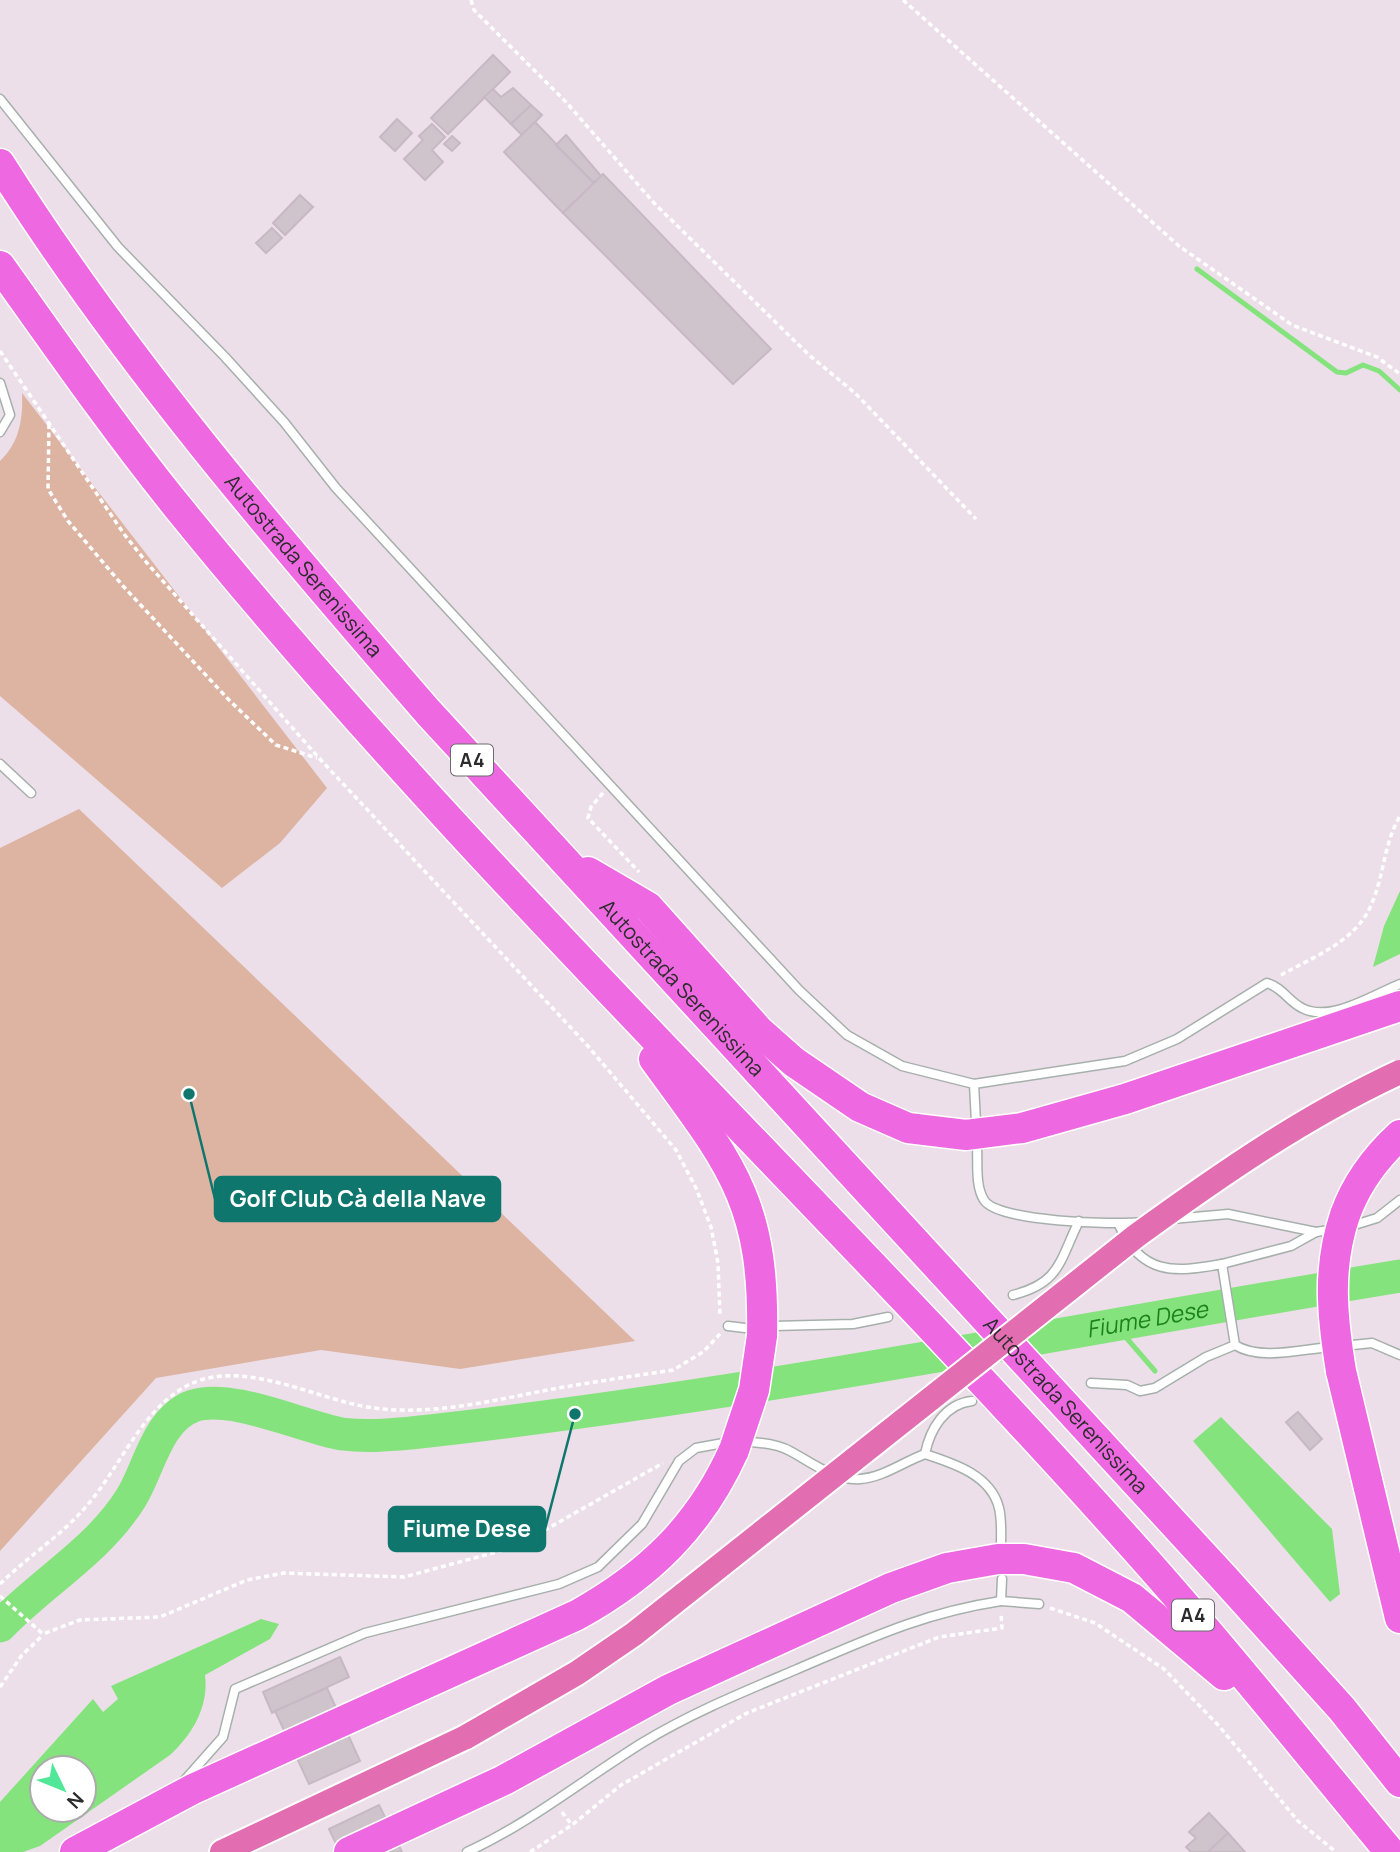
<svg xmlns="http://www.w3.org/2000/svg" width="1400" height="1852" font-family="Manrope,sans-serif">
	<rect width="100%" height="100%" fill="#ecdfe9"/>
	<g fill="#ddb4a2">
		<path d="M 22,393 L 327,788 L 280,843 L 222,888 L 0,696 L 0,461 C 20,442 23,418 22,393 Z"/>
		<polygon points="79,809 635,1341 460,1369 321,1350 156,1378 0,1551 0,848"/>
	</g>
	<g fill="#85e37d" fill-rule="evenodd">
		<polygon points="1400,891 1400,954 1373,967 1384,926"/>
		<polygon points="1221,1417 1332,1529 1340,1594 1330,1602 1193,1441"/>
		<path d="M 261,1619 L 279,1624 L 270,1639 L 205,1675 C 209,1706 193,1734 170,1755 L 40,1846 L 23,1852 L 0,1852 L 0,1802 L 93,1699 L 103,1712 L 118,1699 L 111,1686 ZM 42,1768 L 84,1768 L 84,1810 L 42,1810 Z"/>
	</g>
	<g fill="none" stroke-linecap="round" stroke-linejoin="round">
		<g stroke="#85e37d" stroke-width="5">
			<polyline points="1197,269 1337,372 1346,373 1363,365 1379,371 1400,390"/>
			<polyline points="1117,1327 1155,1371"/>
		</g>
		<path stroke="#85e37d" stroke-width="33" id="s1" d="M 0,1626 C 42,1582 98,1551 131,1498 C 149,1469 157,1419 193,1406 C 231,1393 303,1427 342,1434 C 366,1437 388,1435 411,1433 C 743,1397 1070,1330 1400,1276"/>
	</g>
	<g fill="#cfc4cc" stroke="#c7b9c3" stroke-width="2">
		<polygon points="493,55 510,72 448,134 431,118"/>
		<polygon points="513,88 531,105 511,124 484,97 493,89 501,97"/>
		<polygon points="531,105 542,115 522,135 511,124"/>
		<polygon points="397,119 412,133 395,151 380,137"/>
		<polygon points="535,122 594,183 563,213 504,152"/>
		<polygon points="432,124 445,137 432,150 443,162 425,180 404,159 423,140 419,136"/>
		<polygon points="566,135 601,176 594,183 556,145"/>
		<polygon points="452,136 460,143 452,151 444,144"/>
		<polygon points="603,174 771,349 733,384 563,213"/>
		<polygon points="300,195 313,207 285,235 273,223"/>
		<polygon points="272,228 282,238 266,253 256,243"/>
		<polygon points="1298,1412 1322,1439 1310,1450 1286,1422"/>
		<polygon points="340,1657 349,1677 272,1713 263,1692"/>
		<polygon points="327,1688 360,1761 309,1784 275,1711"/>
		<polygon points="379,1805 402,1852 340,1852 329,1829"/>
		<polygon points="1209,1813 1228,1833 1208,1852 1191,1852 1186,1847 1196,1838 1189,1832"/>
		<polygon points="1228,1833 1245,1852 1208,1852"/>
	</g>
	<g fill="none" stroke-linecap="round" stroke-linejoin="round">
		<g stroke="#a6b0aa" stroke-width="11">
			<g id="service">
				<path d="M 0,99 L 118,247 L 225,357 L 284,422 L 336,488 L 799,990 L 847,1035 L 902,1066 L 974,1084 L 1125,1061 L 1177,1039 L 1267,983 C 1283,988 1288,1001 1302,1008 C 1330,1023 1373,995 1400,984"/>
				<polyline points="0,383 10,415 0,432"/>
				<polyline points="0,764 31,793"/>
				<polyline points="974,1084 976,1122"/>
				<path d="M 977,1147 C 978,1163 975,1186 984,1200 C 997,1222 1115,1225 1142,1222"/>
				<polyline points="1172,1219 1228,1214 1316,1232"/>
				<path d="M 1119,1225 C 1141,1275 1174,1273 1222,1264 L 1235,1345 C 1260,1361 1302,1349 1330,1347"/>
				<polyline points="1348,1227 1377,1218 1400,1200"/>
				<polyline points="1222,1264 1291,1246 1316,1232 1335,1229"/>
				<path d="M 1013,1295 C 1060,1283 1059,1262 1079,1221"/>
				<polyline points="728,1326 745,1328"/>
				<polyline points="773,1326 853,1324 888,1317"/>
				<polyline points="1343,1346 1372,1343 1400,1355"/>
				<polyline points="1091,1383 1127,1385 1140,1391 1155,1388 1206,1357 1235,1345"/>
				<path d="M 972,1401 C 945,1404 930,1429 925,1454 C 953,1463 991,1475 999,1508 C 1002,1520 1001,1534 1001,1547"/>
				<path d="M 742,1442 C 757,1442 777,1444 790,1451 C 811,1462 834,1481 860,1479 C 884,1477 903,1462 925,1454"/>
				<polyline points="1002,1579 1001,1601 1039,1604"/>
				<polyline points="184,1781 223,1737 235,1689 365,1633 559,1584 598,1567 642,1524 679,1461 696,1448 729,1442"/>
				<path d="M 467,1852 C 530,1823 584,1779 642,1743 C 691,1713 743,1692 795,1670 C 868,1639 922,1613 1001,1601"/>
			</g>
		</g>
		<g stroke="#fff" stroke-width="28">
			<polyline id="primary" points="222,1852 466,1737"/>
		</g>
		<g stroke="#fff" stroke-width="33">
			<g id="motorway">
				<path id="s2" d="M 0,164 C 124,360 276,537 428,712 L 1224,1578 L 1342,1709 L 1400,1782"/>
				<path d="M 0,266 C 57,346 114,428 176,505 C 470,868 812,1188 1123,1535 C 1216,1638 1302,1746 1390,1852"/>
				<polyline points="588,872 648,907 759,1031 794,1062 860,1107 908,1128 966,1135 1022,1128 1125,1099 1400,1006"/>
				<path d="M 654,1059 C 730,1163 765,1201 762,1336"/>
				<path d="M 1345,1215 C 1356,1184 1376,1157 1400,1135"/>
				<polyline points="1341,1371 1400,1618"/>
				<path d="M 75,1852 L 193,1789 L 577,1615 C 649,1575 700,1526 734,1450"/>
				<polyline points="349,1852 504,1780 668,1690 891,1588 947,1568 998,1559 1024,1559 1074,1568 1132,1598 1224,1675"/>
			</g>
		</g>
		<g stroke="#fff" stroke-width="3.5" stroke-dasharray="5 3.5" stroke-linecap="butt">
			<polyline points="471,0 474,10 566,102 654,203 809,355 855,393 976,519"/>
			<polyline points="903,0 1179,246 1292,325 1377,357 1400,374"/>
			<polyline points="0,351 124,534 147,563 319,758 587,1045 676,1150 696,1188 711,1227 718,1263 720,1316"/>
			<polyline points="49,424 48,489 68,521 123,586 229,700 276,745 317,758"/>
			<polyline points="603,793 591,807 588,818 639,872"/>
			<path d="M 1281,975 C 1315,956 1357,941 1372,903 C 1384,875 1384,843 1400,816"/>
			<path d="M 0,1584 C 26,1558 58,1538 83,1510 C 118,1472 138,1415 183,1388 C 239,1354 317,1401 374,1408 C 434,1416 494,1400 553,1389 C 593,1382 633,1376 673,1370 L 703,1352 L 720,1334"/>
			<polyline points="0,1596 43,1634 80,1620 160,1617 247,1580 284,1573 404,1577 515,1547 663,1463"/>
			<polyline points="1050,1608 1095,1623 1164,1669 1219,1726 1298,1821 1336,1852"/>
			<polyline points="0,1687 22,1655 43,1635"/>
			<polyline points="562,1812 572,1825"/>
			<polyline points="530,1852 572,1825 621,1785 747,1713 939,1637 1002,1628 1001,1614"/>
		</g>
		<use href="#service" stroke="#fff" stroke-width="8"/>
		<use href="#primary" stroke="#e36db1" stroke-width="24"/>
		<use href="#motorway" stroke="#ee68e2" stroke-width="30"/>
		<g stroke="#fff" stroke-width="28" stroke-linecap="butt">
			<path id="primary-bridge" d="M 466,1737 L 577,1673 L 634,1634 L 1136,1236 C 1220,1175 1305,1116 1400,1072"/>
		</g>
		<g stroke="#fff" stroke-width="33" stroke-linecap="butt">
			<g id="motorway-bridge">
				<path d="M 1341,1371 C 1332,1316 1327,1268 1345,1215"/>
				<polyline points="734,1450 754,1390 762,1336"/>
			</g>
		</g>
		<use href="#primary-bridge" stroke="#e36db1" stroke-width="24"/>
		<use href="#motorway-bridge" stroke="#ee68e2" stroke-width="30"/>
	</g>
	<g text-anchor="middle" stroke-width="6" stroke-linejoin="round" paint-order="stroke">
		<g fill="#fff" stroke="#6b6b6b" stroke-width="2">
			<rect x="451" y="744.5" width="42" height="31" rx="5"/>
			<rect x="1172" y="1599.5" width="42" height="31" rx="5"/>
		</g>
		<g font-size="19" font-weight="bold" fill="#2c2c2c">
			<text x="472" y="767">A4</text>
			<text x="1193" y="1622">A4</text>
		</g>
		<g font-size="21" fill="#2c2c2c" stroke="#fff">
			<text dy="7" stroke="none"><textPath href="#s2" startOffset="504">Autostrada Serenissima</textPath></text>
			<text dy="7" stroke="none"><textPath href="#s2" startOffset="1071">Autostrada Serenissima</textPath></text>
			<text dy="7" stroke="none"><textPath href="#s2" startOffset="1638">Autostrada Serenissima</textPath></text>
		</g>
		<g font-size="23" font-style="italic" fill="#1a831a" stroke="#fff">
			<text dy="8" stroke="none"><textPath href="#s1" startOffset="1265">Fiume Dese</textPath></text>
		</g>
	</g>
	<path fill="none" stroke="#0f766e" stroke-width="2.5" d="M189 1094L215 1199M575 1414L545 1529"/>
	<g fill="#0f766e" stroke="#fff" stroke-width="2.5">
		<circle cx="189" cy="1094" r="7"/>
		<circle cx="575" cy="1414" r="7"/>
	</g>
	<g fill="#0f766e" stroke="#0f766e" stroke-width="2.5">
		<rect x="215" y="1177" width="285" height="44" rx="7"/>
		<rect x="389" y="1507" width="156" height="44" rx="7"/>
	</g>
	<g font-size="23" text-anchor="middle" font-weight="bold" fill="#fff">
		<text x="358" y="1207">Golf Club Cà della Nave</text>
		<text x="467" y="1537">Fiume Dese</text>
	</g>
	<g transform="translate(63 1789) rotate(133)"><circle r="33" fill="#ffffff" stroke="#ababab" stroke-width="2"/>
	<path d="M0-5L12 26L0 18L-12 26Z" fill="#50e898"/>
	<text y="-10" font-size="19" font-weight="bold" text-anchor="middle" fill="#2c2c2c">N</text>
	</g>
</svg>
